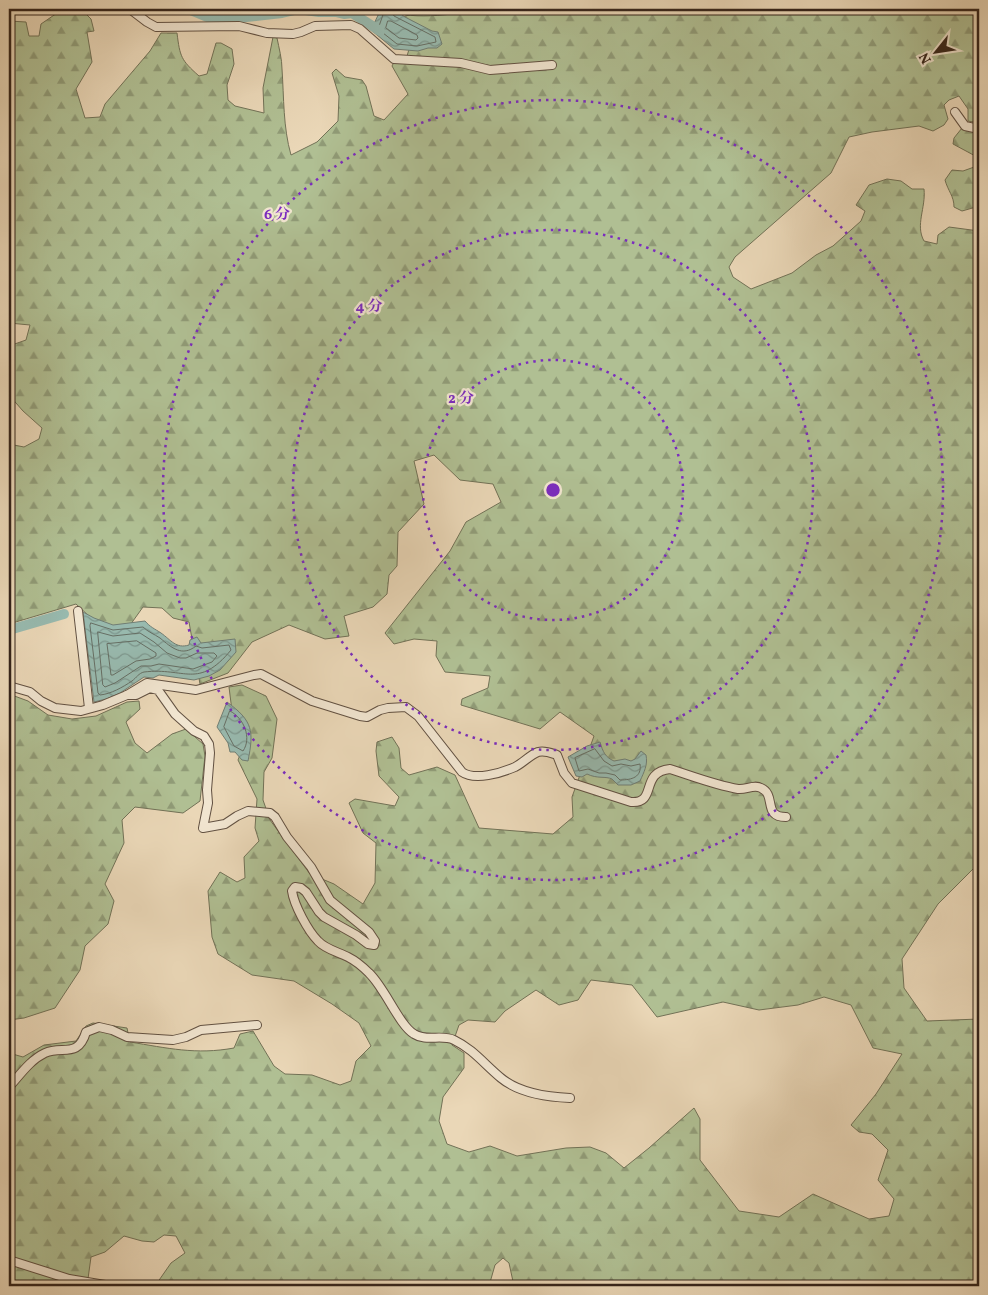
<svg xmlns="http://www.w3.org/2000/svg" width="988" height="1295" font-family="Vollkorn,'Noto Serif JP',serif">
	<defs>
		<pattern id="forest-firs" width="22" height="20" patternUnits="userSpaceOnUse" patternTransform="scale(1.25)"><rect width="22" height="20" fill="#b0bf93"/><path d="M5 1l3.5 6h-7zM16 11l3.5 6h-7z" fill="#909b77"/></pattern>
		<pattern id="park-tufts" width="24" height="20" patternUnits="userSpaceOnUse" patternTransform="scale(1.25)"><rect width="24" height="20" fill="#b0bf93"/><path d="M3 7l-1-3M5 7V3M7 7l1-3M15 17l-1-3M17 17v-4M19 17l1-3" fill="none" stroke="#909b77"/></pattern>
		<pattern id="water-waves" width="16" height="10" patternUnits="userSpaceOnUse" patternTransform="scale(1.25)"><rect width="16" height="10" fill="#98baaf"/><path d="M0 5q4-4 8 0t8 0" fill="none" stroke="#7d978e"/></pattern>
	</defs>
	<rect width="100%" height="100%" fill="#ead7b7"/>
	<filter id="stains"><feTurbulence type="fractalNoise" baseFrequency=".004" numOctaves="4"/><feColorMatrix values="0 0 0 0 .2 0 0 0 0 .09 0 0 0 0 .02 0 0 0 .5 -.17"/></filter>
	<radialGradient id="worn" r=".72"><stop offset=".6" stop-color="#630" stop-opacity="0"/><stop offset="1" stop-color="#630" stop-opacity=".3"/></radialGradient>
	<g fill="url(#forest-firs)" stroke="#727257" fill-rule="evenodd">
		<path d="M 59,9 L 81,9 L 91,19 L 94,31 L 87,32 L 92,62 L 76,89 L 85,118 L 100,117 L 105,104 L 150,51 L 161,33 L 177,33 C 180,57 181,60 199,76 L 207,74 L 216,43 L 221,43 L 232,49 L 234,64 L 227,85 L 228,100 L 235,106 L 264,113 L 263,88 L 273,37 L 277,38 C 279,48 282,59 282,69 C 284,98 283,127 291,155 L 317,142 L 338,121 L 339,96 L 332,73 L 336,69 L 345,77 L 362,80 L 366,86 L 374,116 L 384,120 L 408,94 L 392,66 L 394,62 L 407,56 L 410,46 L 389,20 L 434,9 L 979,9 L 979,123 L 968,121 L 968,109 L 959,96 L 949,100 L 944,105 L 948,119 L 944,125 L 933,131 L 919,126 L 872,132 L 849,137 L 831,173 L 735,257 L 729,267 L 733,277 L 751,289 L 792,273 L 816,255 L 833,246 L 861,221 L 865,211 L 856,205 L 869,185 L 887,179 L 901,181 L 912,189 L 924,189 C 926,208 915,225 924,241 L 937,244 L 938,235 L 949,227 L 979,231 L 979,868 L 974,868 L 938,904 L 902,959 L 904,988 L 927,1021 L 979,1019 L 979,1286 L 514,1286 L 509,1263 L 503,1258 L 495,1265 L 489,1286 L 155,1286 L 171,1263 L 185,1253 L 176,1236 L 164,1235 L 154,1242 L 142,1241 L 124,1236 L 105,1252 L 91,1257 L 87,1286 L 9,1286 L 9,1053 L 23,1057 L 44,1045 L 76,1041 L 86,1026 L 93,1023 L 127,1028 L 130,1042 C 167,1048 196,1055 234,1048 L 240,1034 L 253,1031 L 274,1066 L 285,1074 L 312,1075 L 340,1085 L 351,1081 L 356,1061 L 371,1046 L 359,1023 L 332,1004 L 294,981 L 252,975 L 218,954 L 212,937 L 208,891 L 220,872 L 237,882 L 245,878 L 244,857 L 259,841 L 255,828 L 257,799 L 238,760 L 245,742 L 232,711 L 229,687 L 242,685 L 266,696 L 277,719 L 272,758 L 264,772 L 263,800 L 270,820 L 310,874 L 334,884 L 363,904 L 375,883 L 376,843 L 363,833 L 349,803 L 355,799 L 395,806 L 399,797 L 379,776 L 376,751 L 377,742 L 392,737 L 399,748 L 401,768 L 409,775 L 437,767 L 455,775 L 479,828 L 553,834 L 573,817 L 572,797 L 594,736 L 560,712 L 540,729 L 461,705 L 462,699 L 488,688 L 490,676 L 445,672 L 436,656 L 437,641 L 414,639 L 394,644 L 385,633 L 450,551 L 466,522 L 501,502 L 493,484 L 460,480 L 434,455 L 414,461 L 424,504 L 398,532 L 397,566 L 389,575 L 387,594 L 373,607 L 344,616 L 349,636 L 325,639 L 289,625 L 252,642 L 228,673 L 200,684 L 189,622 L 173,618 L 162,608 L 143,607 L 128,628 L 111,629 L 90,617 L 76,604 L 9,624 L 9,444 L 24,447 L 39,439 L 42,428 L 23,411 L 9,395 L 9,346 L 26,340 L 30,325 L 9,323 L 9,21 L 26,22 L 29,36 L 39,36 L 41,24 L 60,11 ZM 591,980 L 632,985 L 657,1017 L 723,1002 L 759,1010 L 798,1005 L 824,997 L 851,1005 L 873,1048 L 902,1054 L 876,1094 L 851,1125 L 859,1132 L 872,1134 L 888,1150 L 878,1180 L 894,1199 L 889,1216 L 869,1219 L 813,1194 L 779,1217 L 739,1211 L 700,1160 L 700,1119 L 694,1108 L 649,1148 L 624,1168 L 606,1153 L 590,1147 L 566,1148 L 517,1156 L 490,1146 L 469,1152 L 447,1144 L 439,1121 L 443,1097 L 464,1068 L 464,1053 L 452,1045 L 459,1025 L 468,1020 L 495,1022 L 505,1011 L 536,990 L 559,1005 L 578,1000 Z"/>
		<polygon points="962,128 979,132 979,158 953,144 954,138"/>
		<path d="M 979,159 L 979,210 L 976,207 L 962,211 L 954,207 C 954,196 948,191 945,180 L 952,170 L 963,171 L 977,166 Z"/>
		<polygon points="9,694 28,701 48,715 72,719 96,716 127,702 139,701 140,709 126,722 135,743 147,753 172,734 186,729 203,744 205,756 200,801 183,813 135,807 122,820 124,843 105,884 114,901 108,924 85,946 80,970 55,1008 24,1018 9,1020"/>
	</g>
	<path fill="url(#park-tufts)" stroke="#727257" d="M 387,9 L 491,9 C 461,12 414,23 387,9 Z"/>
	<g fill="url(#water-waves)" stroke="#707e74">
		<polygon points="381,9 394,9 405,17 432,31 438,32 442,44 437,48 428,48 418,51 394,49 371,30"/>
		<path d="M 83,612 L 94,618 L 113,625 L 145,621 C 150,627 155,629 161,633 C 171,640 176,649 189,645 L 190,640 L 197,637 L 201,643 L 235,639 L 236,652 L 220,670 L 209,676 L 194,680 L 159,675 L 153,678 L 144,677 L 120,693 L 106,699 L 94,702 Z"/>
		<path d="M 227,702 C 253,721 254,731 248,761 L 242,760 L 235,752 L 230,752 L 228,743 L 217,727 Z"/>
		<path d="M 600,742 C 603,752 605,757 614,761 L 625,759 L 631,761 L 635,759 L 641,751 L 646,755 C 648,765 644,772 640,781 L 631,785 L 618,785 C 616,783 614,781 612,779 C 606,776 597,779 587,774 L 582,777 L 576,776 L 568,757 L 587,746 Z"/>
	</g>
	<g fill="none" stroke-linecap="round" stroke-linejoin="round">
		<g stroke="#666f65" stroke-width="1">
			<polyline points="385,9 378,29 397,44 417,46 436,42 435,37 394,16 391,9"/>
			<polygon points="388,21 391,21 417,35 418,38 416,40 399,38 386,28"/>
			<path d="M 91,623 L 113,630 L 143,627 C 148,632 154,634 160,638 C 172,648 182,657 196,646 L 202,648 L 229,645 L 231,650 C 198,690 185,667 144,672 C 139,673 136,678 132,681 C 123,687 111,694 100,695 L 98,693 L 90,626 Z"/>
			<polygon points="98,632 113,636 140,633 154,642 167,653 180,658 186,658 197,653 214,653 217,656 212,662 193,669 159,664 151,666 141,666 115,683 105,687 103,685"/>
			<polygon points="137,641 156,653 156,656 150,659 136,661 113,675 111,675 107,644"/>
			<path d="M 230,711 C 244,718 252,738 243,751 L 234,746 L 224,727 Z"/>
			<path d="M 595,749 L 604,761 L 612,766 L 621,764 L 631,766 L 640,764 C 642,777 632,780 620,780 L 615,775 L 606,773 L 599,773 L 588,769 L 579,771 L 575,758 Z"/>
		</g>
		<g stroke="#98baaf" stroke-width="10">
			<polyline points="188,9 207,17 228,19 282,13 299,9 319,12 336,12 344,14 352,13 380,31"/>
			<polyline points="9,630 64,614"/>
		</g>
		<g stroke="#625142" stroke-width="10">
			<g id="minor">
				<polyline points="130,9 147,22 156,27 239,26 267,33 293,34 301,32 315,26 351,25 360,29 394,59 461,63 490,70 552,65"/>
				<polyline points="955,112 965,126 979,129"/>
				<polyline points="78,611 89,708"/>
				<path d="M 9,686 L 30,692 L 41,701 L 55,708 L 81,711 L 103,705 L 127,695 L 147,683 L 196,690 L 254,675 L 261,674 L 312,701 L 360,716 L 367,717 L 380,710 L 388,708 L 406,707 L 418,716 L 462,772 C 475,781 501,773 515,767 C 523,763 530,755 538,752 C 545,750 551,753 557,755 L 564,773 L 572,783 L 631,802 C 658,804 639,772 670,769 C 692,776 715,785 738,789 C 746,790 754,784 761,788 C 777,795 762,817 786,817"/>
				<path d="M 127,695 L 136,695 L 150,688 L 158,690 L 175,714 L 194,731 L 204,736 L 209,744 L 210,753 L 207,790 L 208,803 L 203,828 L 225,824 L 237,816 L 248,811 L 270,813 L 275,817 L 287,837 L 311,867 L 330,900 L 369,932 L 375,941 L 374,945 L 368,944 L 356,935 L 324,917 L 319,912 L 306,892 L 301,888 L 295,887 L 292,891 C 294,905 308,931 318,941 C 325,949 338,952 348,957 C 356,961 363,967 369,973 C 385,988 399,1025 414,1034 C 426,1042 442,1034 454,1040 C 473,1049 485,1065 501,1078 C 519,1093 547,1097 570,1098"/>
				<path d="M 9,1087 C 20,1075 30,1060 45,1053 C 62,1045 78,1059 86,1032 L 99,1027 L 112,1030 L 127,1037 L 173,1040 L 186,1037 L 201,1030 L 257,1025"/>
				<polyline points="9,1260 69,1279 111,1286"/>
			</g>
		</g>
		<use href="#minor" stroke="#f1e5d0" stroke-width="8"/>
	</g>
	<g fill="none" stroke="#7b2cbf" stroke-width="2.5" stroke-dasharray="2.5 5">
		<circle cx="553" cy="490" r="130"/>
		<circle cx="553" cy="490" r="260"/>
		<circle cx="553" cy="490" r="390"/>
	</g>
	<circle cx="553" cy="490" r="8" fill="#7b2cbf" stroke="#f1e5d0" stroke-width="2.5"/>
	<g font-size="15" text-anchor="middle" font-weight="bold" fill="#7b2cbf" stroke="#f1e5d0" stroke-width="4.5" stroke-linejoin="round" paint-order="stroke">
		<text x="277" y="219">6 分</text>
		<text x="369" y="311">4 分</text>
		<text x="461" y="403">2 分</text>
	</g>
	<rect width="988" height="1295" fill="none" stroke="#ead7b7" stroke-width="30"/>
	<rect x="10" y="10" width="968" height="1275" fill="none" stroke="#35241b" stroke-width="2.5"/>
	<rect x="15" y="15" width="958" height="1265" fill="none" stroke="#35241b"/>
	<g transform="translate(936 52) rotate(240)" stroke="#f1e5d0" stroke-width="4" paint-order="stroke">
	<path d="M0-4L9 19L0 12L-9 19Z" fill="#35241b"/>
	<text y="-8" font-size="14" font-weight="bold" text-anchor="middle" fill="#35241b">N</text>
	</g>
	<rect width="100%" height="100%" filter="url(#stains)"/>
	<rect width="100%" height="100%" fill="url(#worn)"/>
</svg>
